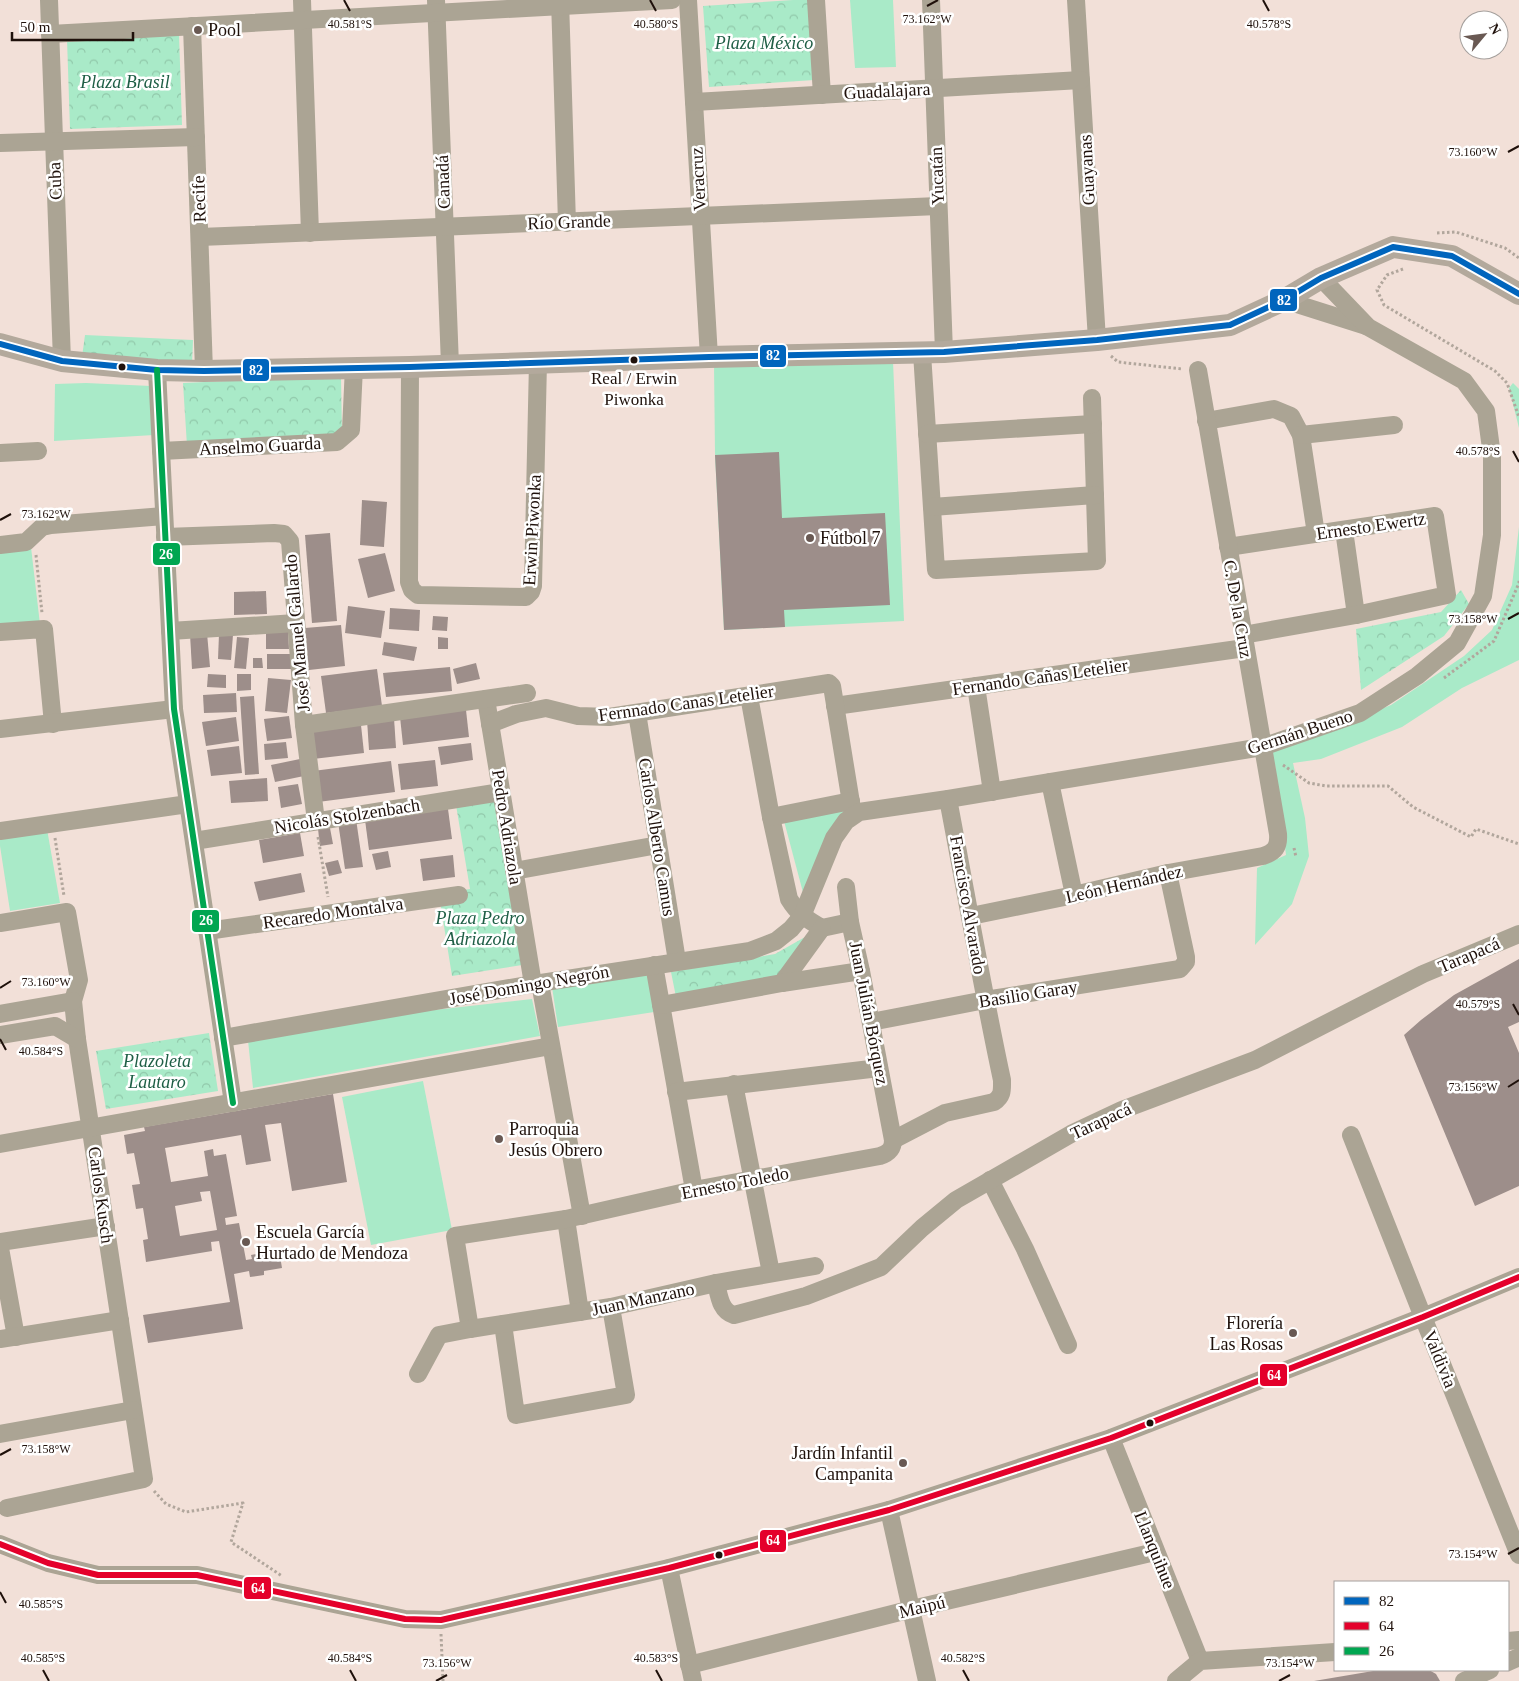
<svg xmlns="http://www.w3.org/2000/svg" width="1519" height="1681" font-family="'Times New Roman',serif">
	<defs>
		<pattern id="forest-crowns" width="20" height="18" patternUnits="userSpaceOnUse" patternTransform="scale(1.25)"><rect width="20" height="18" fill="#a9eac8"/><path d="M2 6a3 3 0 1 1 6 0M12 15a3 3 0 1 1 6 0" fill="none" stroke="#91c8aa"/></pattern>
	</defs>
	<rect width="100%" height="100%" fill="#f2e0d8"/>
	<g fill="#a9eac8">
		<polygon points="850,0 893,0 896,67 855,68"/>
		<polygon points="893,361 904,621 724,630 715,455 714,365"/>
		<polygon points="86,383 151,386 154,435 54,441 55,384"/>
		<polygon points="1513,383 1519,389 1519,428 1509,388"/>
		<polygon points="1519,527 1519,660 1462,688 1402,727 1321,759 1293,763 1305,818 1309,856 1292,904 1255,945 1257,868 1286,855 1275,765 1269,752 1317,735 1391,705 1464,656 1492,630 1512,585"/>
		<polygon points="31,547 41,633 0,634 0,549"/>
		<polygon points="847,810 805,900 784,821"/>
		<polygon points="47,829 60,903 10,911 0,846 0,837"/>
		<polygon points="648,972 654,1012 558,1027 552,987"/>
		<polygon points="532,999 540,1036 253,1088 247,1031"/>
		<polygon points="423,1081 452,1230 371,1245 342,1097"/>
	</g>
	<g fill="url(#forest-crowns)">
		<polygon points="793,0 808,0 814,80 709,87 703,6"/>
		<polygon points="179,34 182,125 70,129 67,39"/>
		<polygon points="85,335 193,340 192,365 82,357"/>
		<polygon points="341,376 342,434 187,446 183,383"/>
		<polygon points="1461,590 1469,604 1444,636 1361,690 1356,629 1441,612"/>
		<polygon points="495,799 522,965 452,976 439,895 434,895 470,889 456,805"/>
		<polygon points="805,937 779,979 676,997 671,972 775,954"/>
		<polygon points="209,1033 218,1091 106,1109 96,1051"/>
	</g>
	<g fill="#9d8e8a" fill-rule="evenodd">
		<polygon points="779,452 782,518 885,513 890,605 784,610 785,627 724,630 715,455"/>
		<polygon points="362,500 387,502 384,547 360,545"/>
		<polygon points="330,533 337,621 312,623 305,535"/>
		<polygon points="385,553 395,591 368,598 358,559"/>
		<polygon points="266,591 267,614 234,615 234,592"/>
		<polygon points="348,606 385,611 381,638 345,633"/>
		<polygon points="390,608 420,610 419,631 389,629"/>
		<polygon points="433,616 448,617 447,631 432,630"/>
		<polygon points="341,625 345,666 309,670 305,628"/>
		<polygon points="266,628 288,628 289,649 266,649"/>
		<polygon points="207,633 210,667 192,669 190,634"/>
		<polygon points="219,634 233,635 231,660 218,659"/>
		<polygon points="237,637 249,638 246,669 234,668"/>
		<polygon points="438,637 448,638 448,649 438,649"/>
		<polygon points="384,642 417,647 414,661 382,655"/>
		<rect x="267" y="654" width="24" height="15"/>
		<polygon points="253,658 262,658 263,668 253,668"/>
		<polygon points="476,663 480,679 457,684 453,669"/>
		<polygon points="450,667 452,691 386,697 383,673"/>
		<polygon points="377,669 382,706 326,713 321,676"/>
		<polygon points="208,674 226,675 226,688 207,687"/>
		<polygon points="237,674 251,674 251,690 237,691"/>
		<polygon points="268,678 291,680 287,713 265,711"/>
		<polygon points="236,693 237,712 204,713 203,695"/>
		<polygon points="254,696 259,774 245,775 240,697"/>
		<polygon points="466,710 469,737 403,745 400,717"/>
		<polygon points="289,716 292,738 267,741 264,719"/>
		<polygon points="236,717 239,741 206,746 202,722"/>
		<polygon points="394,718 396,748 369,750 367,720"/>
		<polygon points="361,725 364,753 313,759 310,731"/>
		<polygon points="286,742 288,758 265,760 264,744"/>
		<polygon points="471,743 473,760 441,765 438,747"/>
		<polygon points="239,746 242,773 211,776 207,750"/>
		<polygon points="300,759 304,776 275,782 271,765"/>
		<polygon points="435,760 438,786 401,790 398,764"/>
		<polygon points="391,761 395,792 318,802 313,771"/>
		<polygon points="267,778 268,801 231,803 229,781"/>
		<polygon points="298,784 302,804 281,808 278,787"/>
		<polygon points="448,809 452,839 369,850 365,820"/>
		<polygon points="356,819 363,867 345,869 338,822"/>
		<polygon points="330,828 333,844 320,846 318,829"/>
		<polygon points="300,833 304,856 263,863 259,840"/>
		<polygon points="388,851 391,867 376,870 372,854"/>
		<polygon points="453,855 455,877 423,881 420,859"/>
		<polygon points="338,860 342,873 329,876 325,863"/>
		<polygon points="301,873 305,892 259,901 254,882"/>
		<polygon points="1519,959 1519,1022 1508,1027 1519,1053 1519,1186 1475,1206 1404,1035 1421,1020 1454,995"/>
		<path d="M 333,1094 L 347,1182 L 292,1191 L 281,1123 L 265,1125 L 271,1161 L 246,1165 L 241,1135 L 165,1148 L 171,1182 L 208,1176 L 204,1151 L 213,1149 L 214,1156 L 226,1154 L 237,1216 L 225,1218 L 226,1225 L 239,1223 L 246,1260 L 252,1259 L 251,1255 L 279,1250 L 282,1268 L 264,1271 L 264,1275 L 250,1277 L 249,1271 L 234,1274 L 243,1329 L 148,1343 L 143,1315 L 230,1302 L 219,1241 L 211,1242 L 212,1251 L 146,1262 L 143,1240 L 148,1239 L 143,1208 L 136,1209 L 132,1185 L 140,1184 L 134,1153 L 127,1154 L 124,1135 L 145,1131 L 144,1127 ZM 210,1191 L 217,1230 L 180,1236 L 175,1206 L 202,1201 L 200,1192 Z"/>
		<polygon points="1379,1670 1429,1670 1436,1674 1440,1681 1314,1681"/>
	</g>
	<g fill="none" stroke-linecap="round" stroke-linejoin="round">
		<g stroke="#b1a69c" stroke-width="3" stroke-dasharray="2.5 2.5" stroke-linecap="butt">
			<polyline points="1437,233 1456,232 1505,248 1519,258"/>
			<polyline points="1403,269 1387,275 1377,290 1384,305 1495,371 1507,383 1519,417"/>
			<polyline points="1111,356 1118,362 1182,369"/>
			<polyline points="36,555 42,613"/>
			<polyline points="1444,678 1494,641 1519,583 1519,579"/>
			<polyline points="1283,765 1309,783 1326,786 1388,786 1413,807 1471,837 1476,829 1519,844"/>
			<polyline points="318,837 328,897"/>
			<polyline points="55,838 64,896"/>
			<polyline points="1294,848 1296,857"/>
			<polyline points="154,1491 166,1504 186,1512 243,1503 231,1542 282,1576"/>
			<polyline points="441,1634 443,1681"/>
		</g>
		<g stroke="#aba494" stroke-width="18">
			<polyline points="49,0 62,361"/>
			<polyline points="302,0 310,233"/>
			<polyline points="436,0 450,365"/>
			<polyline points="560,0 567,223"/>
			<polyline points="688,0 709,357"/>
			<polyline points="816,0 822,95"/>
			<polyline points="931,0 944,352"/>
			<polyline points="1076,0 1097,340"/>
			<polyline points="192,26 204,371"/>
			<polyline points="50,34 672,0"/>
			<polyline points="694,102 1081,80"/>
			<polyline points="0,143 196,137"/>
			<polyline points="200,237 938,206"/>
			<polyline points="1284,300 1366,326"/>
			<polyline points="922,353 936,570 1097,561 1092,398"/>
			<polyline points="410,367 409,582 412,590 418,595 526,597 531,592 533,586 538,362"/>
			<polyline points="157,370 174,709 233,1103"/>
			<polyline points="1206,421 1274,409 1291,416 1301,435 1316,534"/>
			<polyline points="927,434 1093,424"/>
			<polyline points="1301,435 1394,425"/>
			<polyline points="161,451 337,442 351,430 354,367"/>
			<polyline points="0,453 38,451"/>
			<polyline points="932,507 1095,495"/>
			<polyline points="1344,530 1356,615"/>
			<polyline points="165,537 274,533 284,534 290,541 304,725 316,821"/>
			<polyline points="0,545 26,542 42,527 51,525 164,516"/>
			<polyline points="1228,547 1435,516 1447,595 1356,615 1243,635"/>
			<polyline points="170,631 296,623"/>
			<polyline points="0,632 44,629 53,724"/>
			<polyline points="976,686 992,792"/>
			<path d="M 749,696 L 771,817 L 789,899 C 798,914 808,920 822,928 L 850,922"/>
			<polyline points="486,699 533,984"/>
			<polyline points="835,706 1245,648"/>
			<polyline points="637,713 677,961"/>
			<polyline points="490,724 516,714 546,708 578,716 609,717 829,683 832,686 853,815"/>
			<polyline points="304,725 527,693"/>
			<polyline points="0,729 174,709"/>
			<polyline points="1050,782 1074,895"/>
			<polyline points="771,817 851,801"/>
			<polyline points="0,831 188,804"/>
			<polyline points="194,841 501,792"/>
			<polyline points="514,871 658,845"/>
			<path d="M 971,916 L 1074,895 L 1168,873 L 1263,856 C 1275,852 1279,847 1278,834 L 1198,370"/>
			<polyline points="0,923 67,912 79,980 73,1001 77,1039 144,1479 7,1508"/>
			<polyline points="207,931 459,895"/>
			<polyline points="654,965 694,1190"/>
			<polyline points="540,983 582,1216"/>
			<polyline points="782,983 822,928"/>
			<polyline points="661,1005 782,983 861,971"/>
			<polyline points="0,1014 73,1001"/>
			<polyline points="871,1022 985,1000 1180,969 1186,962 1186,957 1168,873"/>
			<polyline points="0,1035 55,1026 77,1039"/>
			<polyline points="223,1038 533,984 750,951 776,941 791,929 802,916 834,838 846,821 859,812 948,799 1262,747 1360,713 1417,676 1457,643 1483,596 1492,535 1492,456 1486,411 1464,381 1368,327 1321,278"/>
			<polyline points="734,1084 771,1273"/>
			<polyline points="676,1092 879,1068"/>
			<polyline points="1351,1135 1423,1317 1519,1555"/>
			<path d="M 893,1140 L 945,1113 L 994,1102 C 1003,1096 1002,1090 1002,1080 C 982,987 966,893 948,799"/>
			<polyline points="0,1144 551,1046"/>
			<polyline points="990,1180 1025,1249 1068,1345"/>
			<polyline points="566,1219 580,1312"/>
			<polyline points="0,1242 106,1226"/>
			<polyline points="0,1248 16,1337"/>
			<path d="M 716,1283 C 719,1295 720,1311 734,1315 L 806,1296 L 881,1267 L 922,1228 L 956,1200 L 1071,1134 L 1122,1110 L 1255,1060 L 1423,974 L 1519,934"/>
			<polyline points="503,1324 516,1415 626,1395 611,1307"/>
			<path d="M 470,1329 L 455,1236 L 566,1219 L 694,1190 L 880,1156 C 889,1153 893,1149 893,1140 L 861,971 L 850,922 L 846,887"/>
			<polyline points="0,1339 120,1320"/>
			<polyline points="418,1374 439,1335 470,1329 611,1307 716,1283 815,1266"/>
			<polyline points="0,1434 133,1410"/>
			<polyline points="1111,1438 1200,1661"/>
			<polyline points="889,1510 927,1681"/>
			<polyline points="0,1544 48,1563 98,1575 197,1575 405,1619 441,1620 669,1568 889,1510 1111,1438 1423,1317 1519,1277"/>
			<polyline points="669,1568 693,1681"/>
			<polyline points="1508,1641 1519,1640"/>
			<polyline points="1508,1662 1519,1657"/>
			<polyline points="689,1665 912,1609 1155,1552"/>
			<polyline points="1176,1681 1200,1661 1335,1652"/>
			<polyline points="1464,1681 1490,1670"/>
		</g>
		<polyline stroke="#b3a99c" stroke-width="22" points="0,344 62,361 157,370 204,371 410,367 709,357 944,352 1097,340 1230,325 1284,300 1321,278 1393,247 1452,256 1519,294"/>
		<g stroke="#fff" stroke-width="10">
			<polyline id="bus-1" points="0,344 62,361 157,370 204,371 410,367 709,357 944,352 1097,340 1230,325 1284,300 1321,278 1393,247 1452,256 1519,294"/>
		</g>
		<g stroke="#fff" stroke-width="10">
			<polyline id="bus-2" points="0,1544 48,1563 98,1575 197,1575 405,1619 441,1620 669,1568 889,1510 1111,1438 1423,1317 1519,1277"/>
		</g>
		<g stroke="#fff" stroke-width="10">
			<polyline id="bus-3" points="157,370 174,709 233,1103"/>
		</g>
		<use href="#bus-1" stroke="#0065bd" stroke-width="6"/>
		<use href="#bus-2" stroke="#e4002b" stroke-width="6"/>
		<use href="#bus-3" stroke="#00a651" stroke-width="6"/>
	</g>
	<path fill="none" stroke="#1f110b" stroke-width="2" d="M 344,0 L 350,11M 650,0 L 656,11M 1263,0 L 1269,11M 927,6 L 938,0M 1508,152 L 1519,146M 1513,451 L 1519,462M 0,520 L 11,514M 1508,619 L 1519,613M 0,988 L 11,981M 1513,1004 L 1519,1015M 0,1039 L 6,1050M 1508,1087 L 1519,1080M 0,1455 L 11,1449M 1508,1554 L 1519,1548M 0,1592 L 6,1603M 43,1670 L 49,1681M 350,1670 L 356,1681M 656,1670 L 662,1681M 963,1670 L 969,1681M 436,1681 L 447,1675M 1279,1681 L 1290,1675"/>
	<g fill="#695953" stroke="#fff" stroke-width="2">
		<circle cx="198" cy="30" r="5"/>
		<circle cx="810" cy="538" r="5"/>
		<circle cx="499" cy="1139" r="5"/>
		<circle cx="246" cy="1242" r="5"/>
		<circle cx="1293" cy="1333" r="5"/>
		<circle cx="903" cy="1463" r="5"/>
	</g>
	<g fill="#1f110b" stroke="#fff" stroke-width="2">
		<circle cx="634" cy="360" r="4.5"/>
		<circle cx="122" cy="367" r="4.5"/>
		<circle cx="1150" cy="1423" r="4.5"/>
		<circle cx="719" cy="1555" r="4.5"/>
	</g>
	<g text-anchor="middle" stroke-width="5" stroke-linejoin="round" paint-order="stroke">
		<g font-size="17" fill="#1f110b" stroke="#fff">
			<text x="634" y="384">Real / Erwin<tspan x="634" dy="21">Piwonka</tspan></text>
		</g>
		<g font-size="18" fill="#1f110b" stroke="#fff" text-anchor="start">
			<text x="208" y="36">Pool</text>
			<text x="820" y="544">Fútbol 7</text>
			<text x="509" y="1135">Parroquia<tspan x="509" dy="21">Jesús Obrero</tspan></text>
			<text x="256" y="1238">Escuela García<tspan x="256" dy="21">Hurtado de Mendoza</tspan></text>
			<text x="1283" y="1329" text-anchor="end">Florería<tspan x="1283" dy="21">Las Rosas</tspan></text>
			<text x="893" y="1459" text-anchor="end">Jardín Infantil<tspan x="893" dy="21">Campanita</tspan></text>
		</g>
		<g font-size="18" font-style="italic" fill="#1e5e45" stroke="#fff">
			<text x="764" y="49">Plaza México</text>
			<text x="125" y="88">Plaza Brasil</text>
			<text x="480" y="924">Plaza Pedro<tspan x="480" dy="21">Adriazola</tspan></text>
			<text x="157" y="1067">Plazoleta<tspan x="157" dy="21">Lautaro</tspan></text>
		</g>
		<g font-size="18" fill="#1f110b" stroke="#fff">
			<text transform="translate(887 91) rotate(-3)" y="6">Guadalajara</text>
			<text transform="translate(1087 170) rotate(-93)" y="6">Guayanas</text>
			<text transform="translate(937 176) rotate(-92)" y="6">Yucatán</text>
			<text transform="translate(698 179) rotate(-93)" y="6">Veracruz</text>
			<text transform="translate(55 181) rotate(-92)" y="6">Cuba</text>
			<text transform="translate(443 182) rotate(-92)" y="6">Canadá</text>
			<text transform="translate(199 199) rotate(-92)" y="6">Recife</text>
			<text transform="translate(569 222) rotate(-2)" y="6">Río Grande</text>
			<text transform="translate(260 446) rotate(-3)" y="6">Anselmo Guarda</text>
			<text transform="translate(1371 526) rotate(-8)" y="6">Ernesto Ewertz</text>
			<text transform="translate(532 530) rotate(-87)" y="6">Erwin Piwonka</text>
			<text transform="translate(1238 609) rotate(80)" y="6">C. De la Cruz</text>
			<text transform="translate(297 633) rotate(-95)" y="6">José Manuel Gallardo</text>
			<text transform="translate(1040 677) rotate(-8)" y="6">Fernando Cañas Letelier</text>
			<text transform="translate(686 703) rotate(-8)" y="6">Fernnado Canas Letelier</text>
			<text transform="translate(1300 732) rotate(-18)" y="6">Germán Bueno</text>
			<text transform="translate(347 816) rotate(-9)" y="6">Nicolás Stolzenbach</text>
			<text transform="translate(507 827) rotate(81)" y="6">Pedro Adriazola</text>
			<text transform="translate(657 837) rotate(81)" y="6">Carlos Alberto Camus</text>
			<text transform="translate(1124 884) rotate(-13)" y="6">León Hernández</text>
			<text transform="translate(968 905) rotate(80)" y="6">Francisco Alvarado</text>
			<text transform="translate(333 913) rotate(-8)" y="6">Recaredo Montalva</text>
			<text transform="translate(1469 955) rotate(-23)" y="6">Tarapacá</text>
			<text transform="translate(529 985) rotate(-10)" y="6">José Domingo Negrón</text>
			<text transform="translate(1028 994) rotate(-9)" y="6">Basilio Garay</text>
			<text transform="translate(869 1013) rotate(79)" y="6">Juan Julián Bórquez</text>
			<text transform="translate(1101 1121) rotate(-25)" y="6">Tarapacá</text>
			<text transform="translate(735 1183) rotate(-11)" y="6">Ernesto Toledo</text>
			<text transform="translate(101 1195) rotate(82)" y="6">Carlos Kusch</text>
			<text transform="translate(643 1299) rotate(-12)" y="6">Juan Manzano</text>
			<text transform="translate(1440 1359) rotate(68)" y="6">Valdivia</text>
			<text transform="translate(1155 1550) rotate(68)" y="6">Llanquihue</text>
			<text transform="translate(922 1607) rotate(-13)" y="6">Maipú</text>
		</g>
	</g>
	<g font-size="12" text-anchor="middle" fill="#1f110b" stroke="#fff" stroke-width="5" stroke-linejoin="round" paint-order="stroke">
		<text x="927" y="23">73.162°W</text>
		<text x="350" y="28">40.581°S</text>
		<text x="656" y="28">40.580°S</text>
		<text x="1269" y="28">40.578°S</text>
		<text x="1473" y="156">73.160°W</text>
		<text x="1478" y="455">40.578°S</text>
		<text x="46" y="518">73.162°W</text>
		<text x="1473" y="623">73.158°W</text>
		<text x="46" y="986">73.160°W</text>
		<text x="1478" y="1008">40.579°S</text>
		<text x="41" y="1055">40.584°S</text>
		<text x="1473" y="1091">73.156°W</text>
		<text x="46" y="1453">73.158°W</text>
		<text x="1473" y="1558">73.154°W</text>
		<text x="41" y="1608">40.585°S</text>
		<text x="43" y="1662">40.585°S</text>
		<text x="350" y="1662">40.584°S</text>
		<text x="656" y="1662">40.583°S</text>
		<text x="963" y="1662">40.582°S</text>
		<text x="447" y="1667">73.156°W</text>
		<text x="1290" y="1667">73.154°W</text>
	</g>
	<g stroke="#fff" stroke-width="2">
		<rect x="1269" y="288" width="29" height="24" rx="5" fill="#0065bd"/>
		<rect x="759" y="344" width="28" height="24" rx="5" fill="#0065bd"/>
		<rect x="242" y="358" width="28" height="24" rx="5" fill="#0065bd"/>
		<rect x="152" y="542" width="29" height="24" rx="5" fill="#00a651"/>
		<rect x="191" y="909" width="29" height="24" rx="5" fill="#00a651"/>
		<rect x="1259" y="1363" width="29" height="24" rx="5" fill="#e4002b"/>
		<rect x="759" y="1529" width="28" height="24" rx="5" fill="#e4002b"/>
		<rect x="243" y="1576" width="29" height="24" rx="5" fill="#e4002b"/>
	</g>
	<g font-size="14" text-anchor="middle" font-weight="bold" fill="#fff">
		<text x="1284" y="305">82</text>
		<text x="773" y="360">82</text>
		<text x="256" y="375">82</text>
		<text x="166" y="559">26</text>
		<text x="206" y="925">26</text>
		<text x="1274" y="1380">64</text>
		<text x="773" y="1545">64</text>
		<text x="258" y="1593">64</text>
	</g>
	<rect x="1334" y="1581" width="175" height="90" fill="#ffffff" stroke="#a5a09d"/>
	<rect x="1344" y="1597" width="25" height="8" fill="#0065bd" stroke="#a5a09d"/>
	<text x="1379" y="1606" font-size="15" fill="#1f110b">82</text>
	<rect x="1344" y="1622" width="25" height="8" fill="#e4002b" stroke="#a5a09d"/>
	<text x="1379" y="1631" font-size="15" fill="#1f110b">64</text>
	<rect x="1344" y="1647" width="25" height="8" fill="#00a651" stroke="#a5a09d"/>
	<text x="1379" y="1656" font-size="15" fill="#1f110b">26</text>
	<g transform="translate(1484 35) rotate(61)"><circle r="24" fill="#ffffff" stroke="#a5a09d"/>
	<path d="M0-4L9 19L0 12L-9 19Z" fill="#695953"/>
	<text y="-8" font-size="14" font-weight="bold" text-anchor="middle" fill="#1f110b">N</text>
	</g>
	<path d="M12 32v8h121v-8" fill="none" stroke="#1f110b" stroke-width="2.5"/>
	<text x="20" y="32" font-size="15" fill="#1f110b" stroke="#ffffff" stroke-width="4" paint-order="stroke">50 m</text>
</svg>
